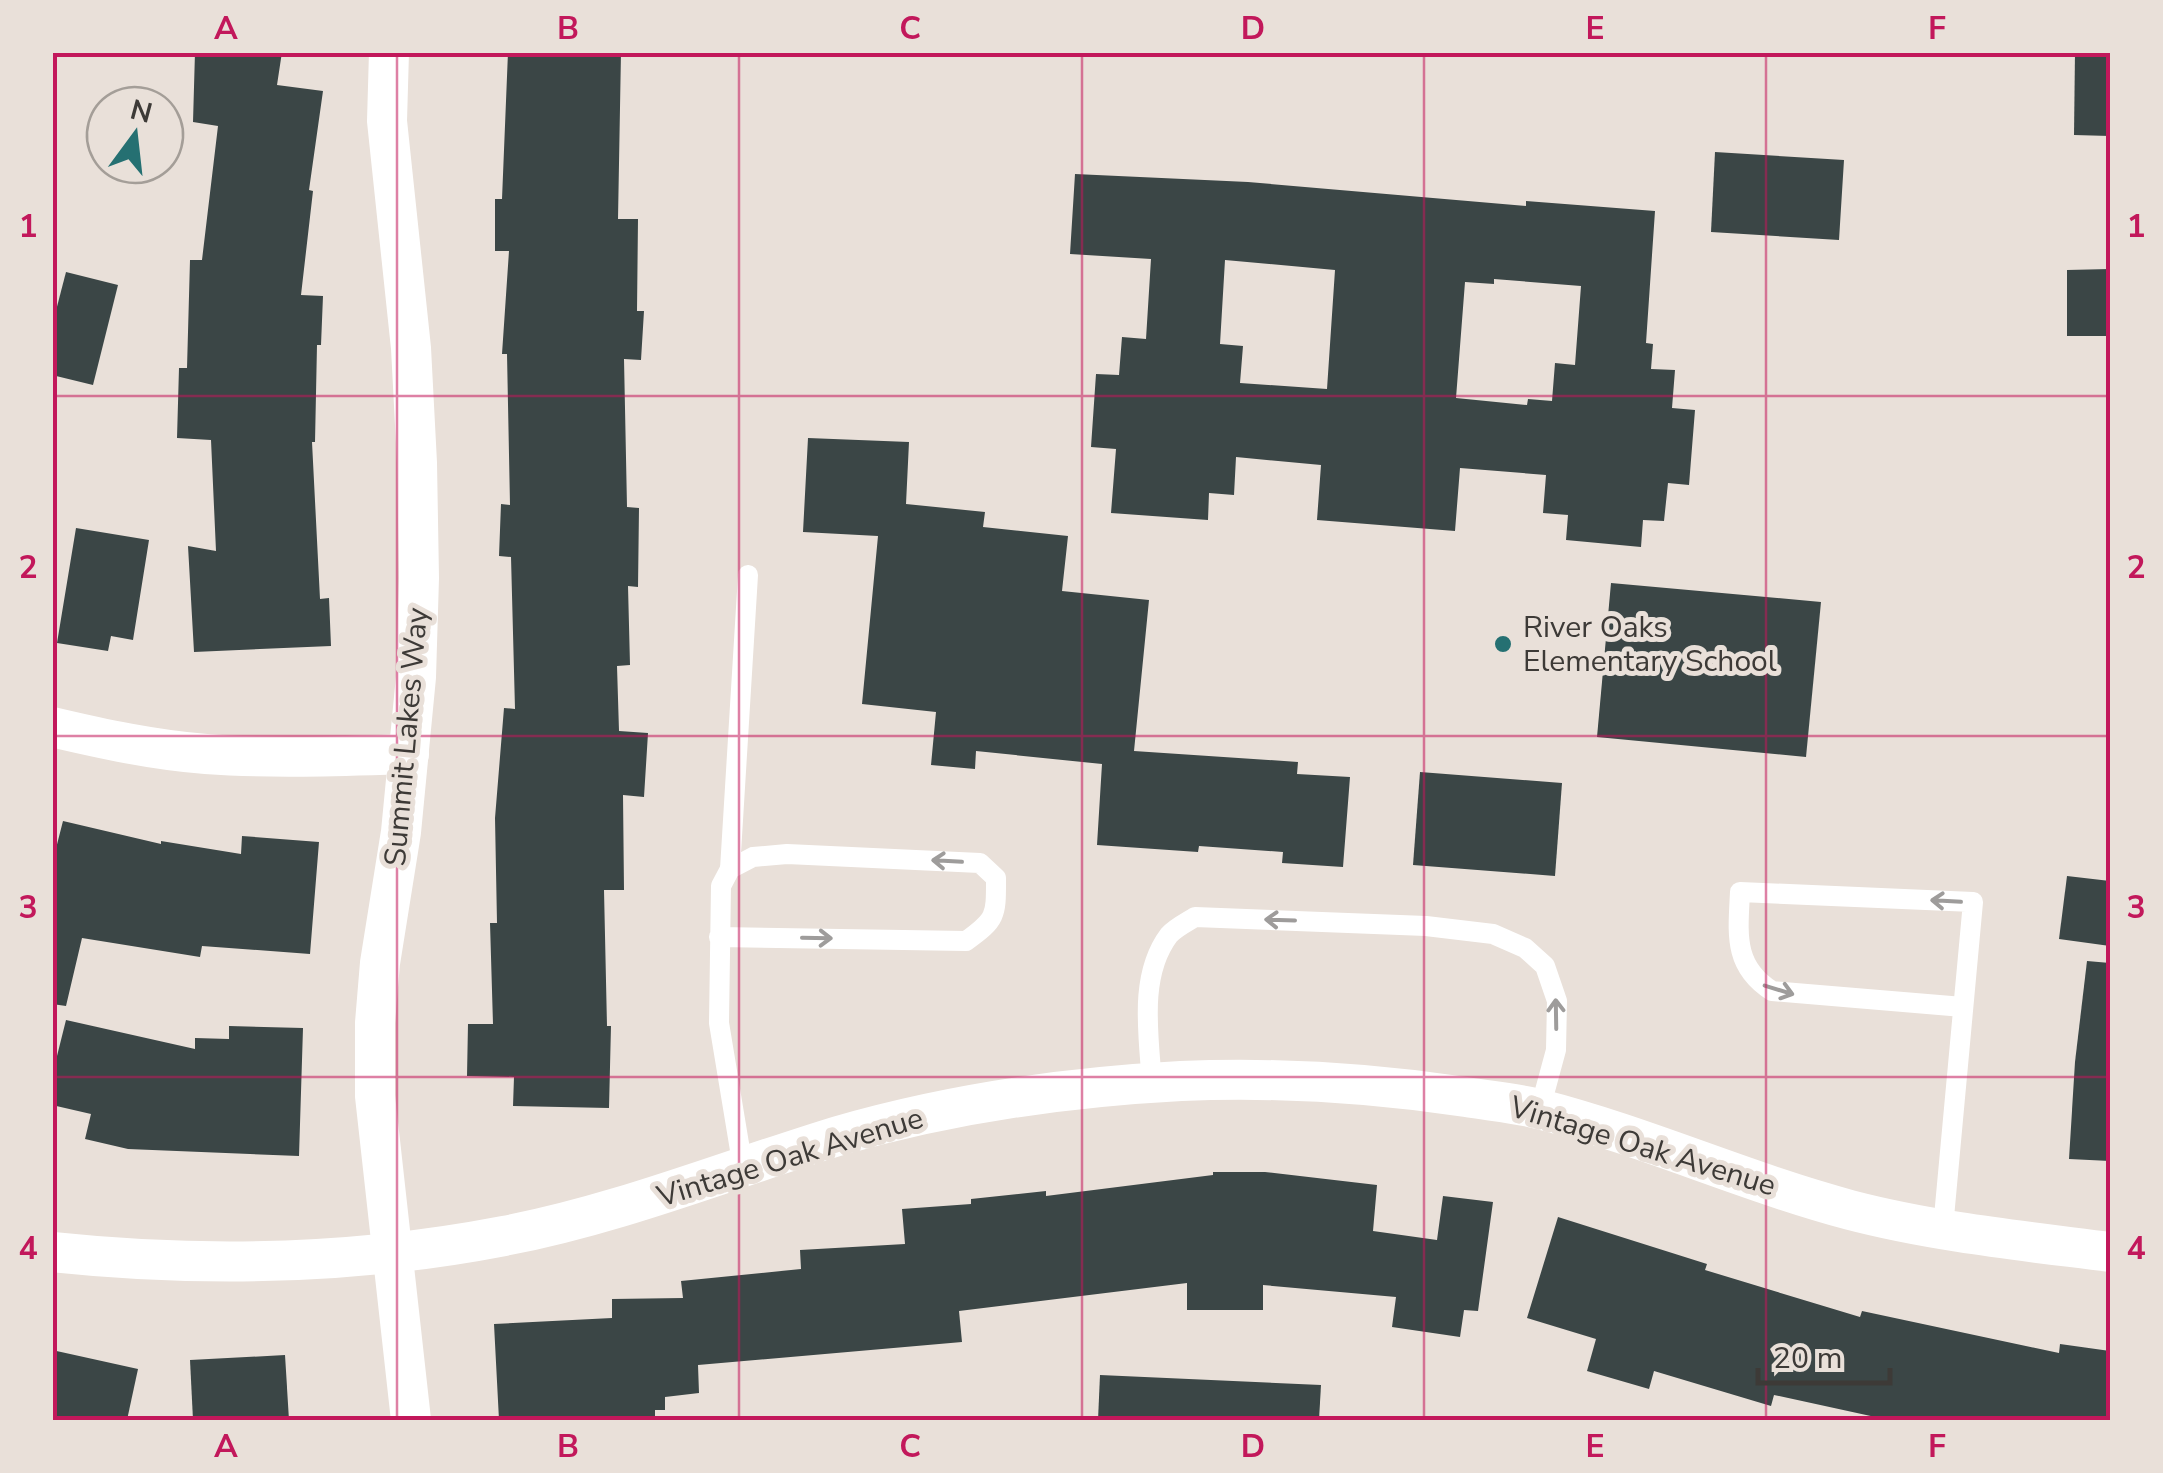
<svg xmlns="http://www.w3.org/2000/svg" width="2163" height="1473" font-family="'Nunito Sans',sans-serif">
	<rect width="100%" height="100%" fill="#e9e0d9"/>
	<g fill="#3b4646" fill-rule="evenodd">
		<polygon points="195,52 282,52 277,85 323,91 309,190 313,191 301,295 323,296 321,345 317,345 315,442 312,442 320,599 329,598 331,646 194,652 188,546 216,551 211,440 177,438 179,368 187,368 190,260 202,260 218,126 193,122"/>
		<polygon points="508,52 621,52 618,219 638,219 637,311 644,311 641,360 624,359 627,507 639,508 638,587 628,586 630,665 617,666 619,731 648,733 644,797 623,795 624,890 604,890 607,1026 611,1026 609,1108 513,1106 514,1077 467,1076 468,1024 493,1024 490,923 497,923 495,818 504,708 515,709 511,557 499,556 501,504 510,505 507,354 502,354 509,251 495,251 495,199 502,199"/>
		<polygon points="2075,52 2110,52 2110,136 2074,135"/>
		<polygon points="1715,152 1844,160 1839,240 1711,232"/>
		<path d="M 1075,174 L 1248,182 L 1526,206 L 1526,201 L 1655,211 L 1646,343 L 1653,344 L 1651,369 L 1675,370 L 1672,408 L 1695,410 L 1689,485 L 1668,483 L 1664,521 L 1643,520 L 1641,547 L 1566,540 L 1568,515 L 1543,513 L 1546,475 L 1460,468 L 1455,531 L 1317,520 L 1321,465 L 1236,457 L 1234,495 L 1209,493 L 1208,520 L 1111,513 L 1116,449 L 1091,447 L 1096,374 L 1119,375 L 1122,337 L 1146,339 L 1151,259 L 1070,254 ZM 1225,260 L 1335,270 L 1327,389 L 1240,383 L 1243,346 L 1220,344 ZM 1494,279 L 1581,286 L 1575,365 L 1555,363 L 1552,401 L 1528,399 L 1527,405 L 1456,398 L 1465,282 L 1494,284 Z"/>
		<polygon points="2110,269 2110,336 2067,336 2067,270"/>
		<polygon points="66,272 118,285 93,385 52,375 52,326"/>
		<polygon points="808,438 909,442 906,504 985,512 983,527 1068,536 1062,591 1149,600 1134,751 1298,762 1297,774 1350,777 1343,867 1282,863 1283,852 1199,846 1198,852 1097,845 1102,764 976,751 975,769 931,765 936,712 862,704 878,536 803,532"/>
		<polygon points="76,528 149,540 133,640 111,636 108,651 57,643"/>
		<polygon points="1611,583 1821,602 1806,757 1597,737"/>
		<polygon points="1420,772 1562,783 1555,876 1413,865"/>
		<polygon points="63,821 161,844 161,841 241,854 242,836 319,842 310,954 202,946 200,957 82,938 66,1006 52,1004 52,864"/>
		<polygon points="2067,876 2110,881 2110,946 2059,939"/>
		<polygon points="2087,961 2110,963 2110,1161 2069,1159 2075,1062"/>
		<polygon points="66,1020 195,1049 195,1038 229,1039 229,1026 303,1028 299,1156 128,1149 85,1139 91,1114 52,1105 52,1076"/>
		<polygon points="1213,1172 1265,1172 1377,1185 1373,1231 1437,1240 1443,1196 1493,1202 1478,1311 1464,1310 1460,1337 1392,1327 1396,1297 1263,1285 1263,1310 1187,1310 1187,1283 959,1311 962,1342 698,1365 699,1393 665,1397 665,1410 655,1410 655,1420 499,1420 494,1324 612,1318 612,1299 683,1298 681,1281 801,1269 800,1250 905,1244 902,1209 971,1204 971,1199 1046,1191 1046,1196 1213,1175"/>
		<polygon points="1558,1217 1707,1264 1705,1270 1860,1317 1862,1311 2059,1353 2060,1344 2110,1351 2110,1420 1889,1420 1774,1395 1771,1406 1654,1371 1649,1389 1587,1371 1596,1339 1527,1318"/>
		<polygon points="52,1350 138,1369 127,1420 52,1420"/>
		<polygon points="285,1355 289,1420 193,1420 190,1360"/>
		<polygon points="1100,1375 1321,1385 1319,1420 1098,1420"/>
	</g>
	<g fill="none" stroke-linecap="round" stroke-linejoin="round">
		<g stroke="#fff" stroke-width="20">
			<polyline points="730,869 748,575"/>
			<path d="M 719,937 L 966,941 C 997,919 996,915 996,878 L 980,863 L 787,854 L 753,857 L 730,869 L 721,886 L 719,1023 L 743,1168"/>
			<path d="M 1152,1084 C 1149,1037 1138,976 1169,935 C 1175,928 1187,922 1195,917 L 1426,926 L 1493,934 L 1525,948 L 1545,966 L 1557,1001 L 1556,1050 L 1540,1109"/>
			<path d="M 1943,1228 L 1973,902 L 1740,892 C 1738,934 1733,966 1772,991 L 1963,1007"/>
		</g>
		<g stroke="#fff" stroke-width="40">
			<polyline points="389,52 387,121 411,348 417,463 419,578 416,677 401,832 380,963 375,1023 375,1096 411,1420"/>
			<path d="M 52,727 C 103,739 154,750 206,754 C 273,759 341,756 409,754"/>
			<path d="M 52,1252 C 204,1268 354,1265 504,1236 C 619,1214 727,1170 838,1136 C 948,1104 1067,1087 1181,1081 C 1276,1077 1372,1083 1466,1097 C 1490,1101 1515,1103 1539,1109 C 1645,1136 1745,1182 1850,1210 C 1934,1232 2024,1241 2110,1252"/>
		</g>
	</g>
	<defs><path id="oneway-shaft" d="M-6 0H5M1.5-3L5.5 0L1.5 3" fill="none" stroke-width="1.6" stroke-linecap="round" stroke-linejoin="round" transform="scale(2.5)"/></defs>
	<g stroke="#9e9c9b">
		<use href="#oneway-shaft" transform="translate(947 861) rotate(-177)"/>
		<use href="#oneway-shaft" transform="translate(1946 901) rotate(-177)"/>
		<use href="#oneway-shaft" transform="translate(1280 920) rotate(-178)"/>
		<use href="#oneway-shaft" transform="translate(817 938) rotate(1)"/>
		<use href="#oneway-shaft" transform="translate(1779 990) rotate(17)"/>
		<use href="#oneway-shaft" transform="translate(1556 1014) rotate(-91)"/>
	</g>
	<path fill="none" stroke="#c2185b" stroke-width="2.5" stroke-opacity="0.55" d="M 397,52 L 397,1420M 739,52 L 739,1420M 1082,52 L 1082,1420M 1424,52 L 1424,1420M 1766,52 L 1766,1420M 52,396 L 2110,396M 52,736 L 2110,736M 52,1077 L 2110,1077"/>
	<circle fill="#257072" stroke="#e9e0d9" stroke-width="4" cx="1503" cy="644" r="10"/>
	<g text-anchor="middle" stroke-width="10" stroke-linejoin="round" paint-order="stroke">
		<g font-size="30" fill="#3d3a37" stroke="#e9e0d9" text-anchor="start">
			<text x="1523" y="637">River Oaks<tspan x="1523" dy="34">Elementary School</tspan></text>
		</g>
		<g font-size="30" fill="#3d3a37" stroke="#e9e0d9">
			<text transform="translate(406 737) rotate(-85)" y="10">Summit Lakes Way</text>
			<text transform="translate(1643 1146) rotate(17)" y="10">Vintage Oak Avenue</text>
			<text transform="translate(790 1157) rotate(-17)" y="10">Vintage Oak Avenue</text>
		</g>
	</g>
	<rect width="2163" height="1473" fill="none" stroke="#e9e0d9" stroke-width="110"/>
	<g transform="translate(135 135) rotate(15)"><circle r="48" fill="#e9e0d9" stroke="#a49e98" stroke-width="2.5"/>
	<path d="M0-8L18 38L0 25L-18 38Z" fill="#257072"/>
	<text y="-15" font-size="28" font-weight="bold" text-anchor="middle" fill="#3d3a37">N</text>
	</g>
	<path d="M1758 1368v15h132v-15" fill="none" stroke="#3d3a37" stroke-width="5"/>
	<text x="1773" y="1368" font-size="30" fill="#3d3a37" stroke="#e9e0d9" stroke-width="8" paint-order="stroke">20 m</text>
	<rect x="55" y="55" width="2053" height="1363" fill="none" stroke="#c2185b" stroke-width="4"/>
	<g font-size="32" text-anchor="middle" font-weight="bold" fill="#c2185b">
		<text x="226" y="39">A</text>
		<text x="568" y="39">B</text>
		<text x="910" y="39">C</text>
		<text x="1253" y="39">D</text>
		<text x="1595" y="39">E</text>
		<text x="1937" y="39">F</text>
		<text x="28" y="237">1</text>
		<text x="2136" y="237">1</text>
		<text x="28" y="578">2</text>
		<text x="2136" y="578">2</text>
		<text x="28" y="918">3</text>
		<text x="2136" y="918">3</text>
		<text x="28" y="1259">4</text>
		<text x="2136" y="1259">4</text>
		<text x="226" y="1457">A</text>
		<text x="568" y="1457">B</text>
		<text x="910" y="1457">C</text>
		<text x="1253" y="1457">D</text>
		<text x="1595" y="1457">E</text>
		<text x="1937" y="1457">F</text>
	</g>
</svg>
